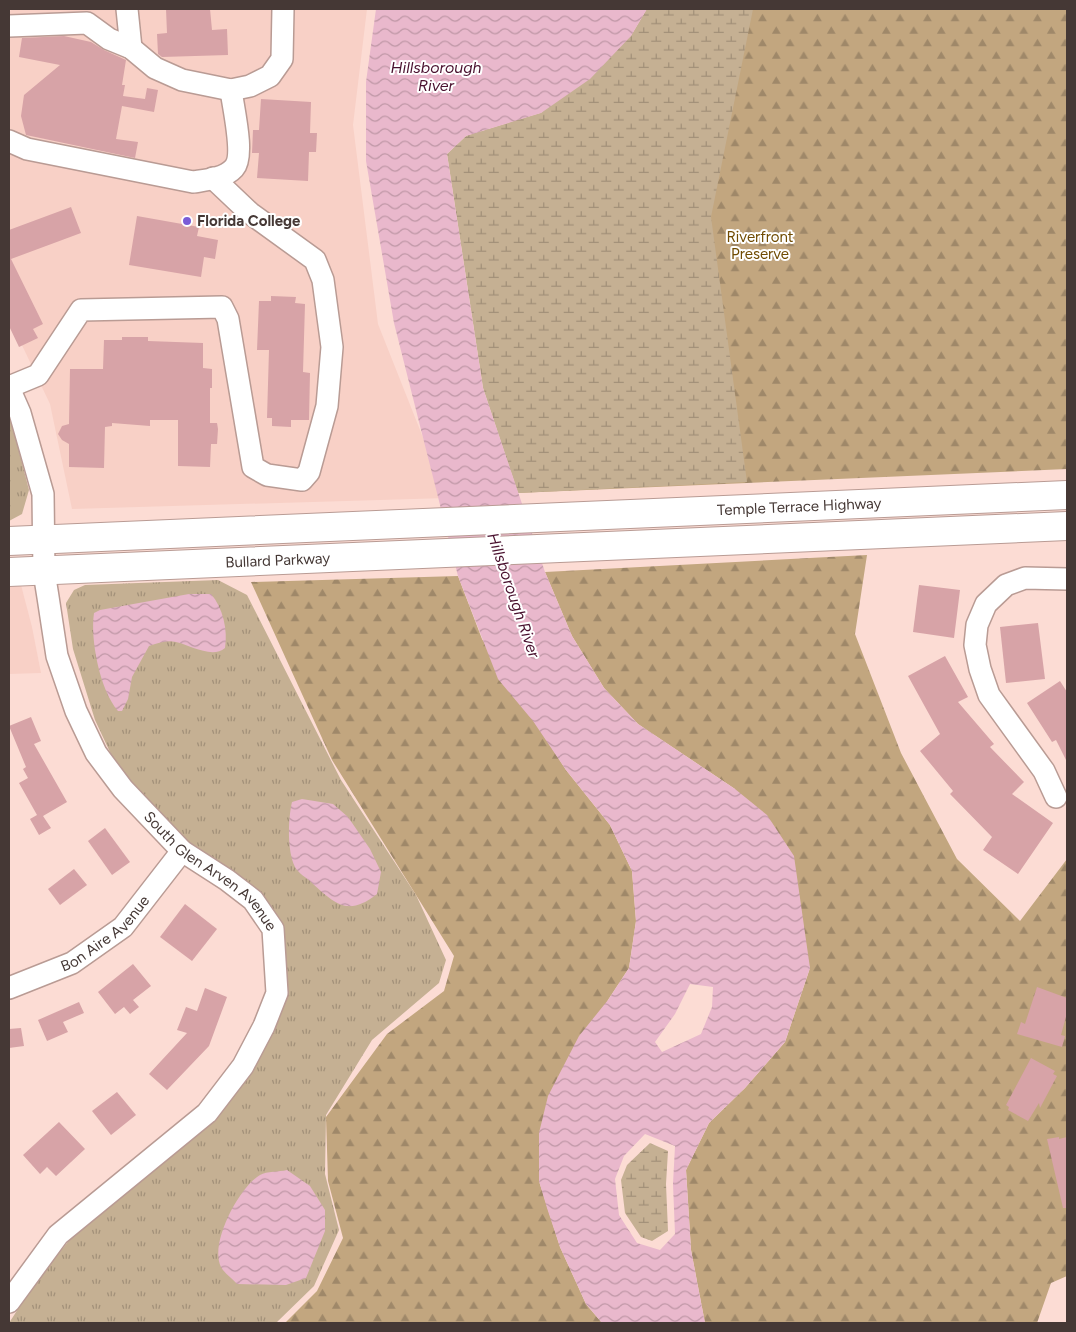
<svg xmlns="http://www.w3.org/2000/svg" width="1076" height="1332" font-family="Figtree,sans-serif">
	<defs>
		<pattern id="grass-tufts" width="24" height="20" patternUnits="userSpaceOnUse" patternTransform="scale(1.25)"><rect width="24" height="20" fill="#c5b093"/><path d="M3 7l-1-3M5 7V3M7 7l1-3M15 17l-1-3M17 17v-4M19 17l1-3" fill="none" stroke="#a29079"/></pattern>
		<pattern id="forest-firs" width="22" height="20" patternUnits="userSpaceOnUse" patternTransform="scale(1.25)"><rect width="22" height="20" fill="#c2a67f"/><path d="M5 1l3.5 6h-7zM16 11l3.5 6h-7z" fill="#9f8869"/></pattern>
		<pattern id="wetland-marsh" width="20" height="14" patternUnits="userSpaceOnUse" patternTransform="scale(1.25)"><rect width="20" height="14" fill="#c5b093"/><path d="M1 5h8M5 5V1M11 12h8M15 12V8" fill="none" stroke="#a29079"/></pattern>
		<pattern id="water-waves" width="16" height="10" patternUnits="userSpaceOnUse" patternTransform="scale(1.25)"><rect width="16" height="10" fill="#e9b8cc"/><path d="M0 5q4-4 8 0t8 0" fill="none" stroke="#bf97a6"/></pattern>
	</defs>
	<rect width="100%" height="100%" fill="#fcdcd4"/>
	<g fill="#f8d0c6">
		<polygon points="11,9 367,9 353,125 378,324 447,498 72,509 50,404 9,318 9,15"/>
		<polygon points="21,585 32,627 41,673 9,674 9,586"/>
	</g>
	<g fill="url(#grass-tufts)">
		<polygon points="9,412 29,490 22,514 9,521"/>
		<polygon points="218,580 247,595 341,780 416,895 446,960 439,983 372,1040 326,1115 325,1174 339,1230 314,1286 276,1323 9,1323 36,1281 72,1237 261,1049 277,923 154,816 116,765 95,720 73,649 66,603 74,590 85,585"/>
	</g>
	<g fill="url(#forest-firs)">
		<polygon points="647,9 1067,9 1067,469 518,493 466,136 541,113 631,36"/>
		<polygon points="867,555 855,634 901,753 957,859 1020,921 1067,859 1067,1276 1051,1283 1037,1323 705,1323 691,1250 686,1170 709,1123 745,1088 785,1042 810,968 735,789 638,724 604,688 572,636 545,572"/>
		<polygon points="458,576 482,639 566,770 610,825 632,871 636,921 629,968 608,1000 539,1181 560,1247 586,1304 602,1323 285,1323 317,1291 343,1238 328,1181 326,1117 387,1034 444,991 454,956 332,760 251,582"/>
	</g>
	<g fill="url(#wetland-marsh)">
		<polygon points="647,9 753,9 711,217 747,482 518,493 483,388 447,154 466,136 541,113 631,36"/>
		<polygon points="650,1143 668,1151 666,1184 668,1231 652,1241 641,1237 625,1213 621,1180 627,1165"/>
	</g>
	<g fill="url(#water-waves)" fill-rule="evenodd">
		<path d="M 376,9 L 647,9 L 631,36 L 590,79 L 541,113 L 466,136 L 447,154 L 483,388 L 545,572 L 572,636 L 604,688 L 638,724 L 735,789 L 767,815 L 794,856 L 810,968 L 785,1042 L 745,1088 L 709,1123 L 686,1170 L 691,1250 L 705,1323 L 602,1323 L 586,1304 L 560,1247 L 547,1208 L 539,1181 L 539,1133 L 548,1096 L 579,1036 L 608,1000 L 629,968 L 636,921 L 632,871 L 610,825 L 566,770 L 533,721 L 498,679 L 458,576 L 394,323 L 366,161 L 366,82 ZM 690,984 L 713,987 L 712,1007 L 701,1034 L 662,1052 L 655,1042 L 675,1014 ZM 645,1134 L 675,1146 L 673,1184 L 675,1234 L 660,1250 L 637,1243 L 619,1215 L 615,1179 L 624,1156 Z"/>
		<path d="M 189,594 L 211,594 C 223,608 228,630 225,648 C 212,659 190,645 176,642 C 167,640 158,643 149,646 L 132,677 L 128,699 L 122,711 L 118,711 C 100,690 90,640 94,613 L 100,610 Z"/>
		<path d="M 302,799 L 333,804 L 348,817 L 370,849 L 381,872 L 377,894 C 348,917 335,904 312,883 C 307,878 298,873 295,867 C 287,851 288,819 292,802 Z"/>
		<path d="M 287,1170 L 310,1186 L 325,1210 L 325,1231 L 306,1278 L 286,1285 L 237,1284 C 233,1279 224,1273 221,1267 C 209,1244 239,1187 260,1175 C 267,1171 279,1172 287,1170 Z"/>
	</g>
	<g fill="#d7a3a7">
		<polygon points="166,9 210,9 212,30 227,29 228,55 162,57 158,54 157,34 167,33"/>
		<polygon points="64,36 91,42 104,50 126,60 122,85 125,85 123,96 145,99 147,88 158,90 154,112 122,106 116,139 138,142 135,158 26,135 21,116 24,95 60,65 19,57 22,38"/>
		<polygon points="261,99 311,102 310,133 317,133 316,152 309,152 308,181 257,178 259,153 252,153 253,130 259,130"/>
		<polygon points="71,207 81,233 11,259 43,324 33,329 38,338 19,347 9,326 9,230"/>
		<polygon points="137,216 199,227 197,236 218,240 215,259 204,257 201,277 129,265"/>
		<polygon points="271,296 296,297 295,303 305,304 303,372 310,373 309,420 291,420 291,427 272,426 272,418 267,418 269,350 257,350 259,301 271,301"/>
		<polygon points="122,337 148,337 148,341 203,343 203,368 212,369 212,388 210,388 210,423 217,423 218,429 217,444 211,444 210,467 178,466 178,420 150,420 150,426 112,423 112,426 105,427 104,468 69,467 69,444 62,440 58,434 62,426 69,424 70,369 103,369 104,340 122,340"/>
		<polygon points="919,585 960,590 954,638 913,632"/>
		<polygon points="1038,623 1045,679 1006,683 1000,627"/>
		<polygon points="945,656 968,697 958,702 994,744 990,747 1024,782 1012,794 1053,823 1018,874 983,850 992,837 950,794 953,791 920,751 940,734 908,676"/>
		<polygon points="1060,681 1067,692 1067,762 1056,740 1052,742 1027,703"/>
		<polygon points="31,717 41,741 34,744 67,802 43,816 51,828 39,835 30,819 37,815 19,783 28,778 23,769 26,767 9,726"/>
		<polygon points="105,828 130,862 112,875 88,841"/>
		<polygon points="74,869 87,885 60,905 48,889"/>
		<polygon points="185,904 217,929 192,961 160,937"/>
		<polygon points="133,964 151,986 133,1000 139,1007 130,1014 124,1007 115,1014 98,992"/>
		<polygon points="1037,987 1067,998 1067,1013 1061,1035 1065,1036 1062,1047 1017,1034 1021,1022 1025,1024"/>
		<polygon points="205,988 227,997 209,1046 167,1090 149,1074 187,1033 177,1030 186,1007 197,1011"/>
		<polygon points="79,1002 84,1013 63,1022 68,1032 47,1041 38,1020"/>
		<polygon points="21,1028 24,1046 9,1048 9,1029"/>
		<polygon points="1031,1058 1055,1071 1053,1074 1057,1076 1040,1108 1039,1103 1028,1121 1008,1110 1009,1107 1006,1105"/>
		<polygon points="117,1092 136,1115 111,1135 92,1111"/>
		<polygon points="59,1122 85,1149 56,1176 47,1167 40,1174 23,1155"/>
		<polygon points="1059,1137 1059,1139 1067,1137 1067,1208 1063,1208 1047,1139"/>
	</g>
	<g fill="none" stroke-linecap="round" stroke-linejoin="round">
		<g stroke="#b99b94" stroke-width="24">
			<g id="minor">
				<polyline points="127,9 131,48"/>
				<polyline points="9,26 87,23 109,39 131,48 155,68 182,80 231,90 250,86 270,76 282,59 283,9"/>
				<path d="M 9,141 L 27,149 L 193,182 C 206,180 224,179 234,168 C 245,156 233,107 231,90"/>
				<polyline points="9,387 38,375 81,310 222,307 228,319 253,467 267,475 302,480 309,472 327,406 332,347 323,280 315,260 250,213 213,178"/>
				<path id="s1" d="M 9,388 L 20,413 L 43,494 L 44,572 L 48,597 L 57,656 L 76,711 L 96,753 L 123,789 L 182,851 L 227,880 L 253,900 L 273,929 L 277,993 L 264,1026 L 243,1066 L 207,1113 L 58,1235 L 9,1302"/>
				<polyline points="1056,797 1044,771 989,695 980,669 975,645 977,625 986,604 1006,585 1025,578 1067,579"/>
				<path id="s2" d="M 9,988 L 72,963 L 123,927 L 182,851"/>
			</g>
		</g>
		<g stroke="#b99b94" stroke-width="30">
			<g id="major">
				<path id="s3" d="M 9,541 L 1067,495"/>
				<path id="s4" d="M 9,572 L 1067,526"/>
			</g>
		</g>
		<use href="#minor" stroke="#fff" stroke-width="21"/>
		<use href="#major" stroke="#fff" stroke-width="28"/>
	</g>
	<circle fill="#795cd7" stroke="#fff" stroke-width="2" cx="187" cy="221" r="5"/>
	<g text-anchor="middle" stroke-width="4" stroke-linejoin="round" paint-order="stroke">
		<g font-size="15" font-weight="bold" fill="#453835" stroke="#fff" text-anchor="start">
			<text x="197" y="226">Florida College</text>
		</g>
		<g font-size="15" fill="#704b02" stroke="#fff">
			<text x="760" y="242">Riverfront<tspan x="760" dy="17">Preserve</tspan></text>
		</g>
		<g font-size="15" fill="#453835" stroke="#fff">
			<text dy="5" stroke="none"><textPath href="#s3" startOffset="791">Temple Terrace Highway</textPath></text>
			<text dy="5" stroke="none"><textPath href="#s4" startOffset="269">Bullard Parkway</textPath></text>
			<text dy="5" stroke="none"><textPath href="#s1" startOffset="545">South Glen Arven Avenue</textPath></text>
			<text dy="5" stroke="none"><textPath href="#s2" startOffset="112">Bon Aire Avenue</textPath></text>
		</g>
		<g font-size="16" font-style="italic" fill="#4a112f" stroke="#fff">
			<text x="436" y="73">Hillsborough<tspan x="436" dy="18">River</tspan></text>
			<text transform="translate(514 595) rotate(71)" y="6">Hillsborough River</text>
		</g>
	</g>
	<rect width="1076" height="1332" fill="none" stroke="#453835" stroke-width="20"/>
</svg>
